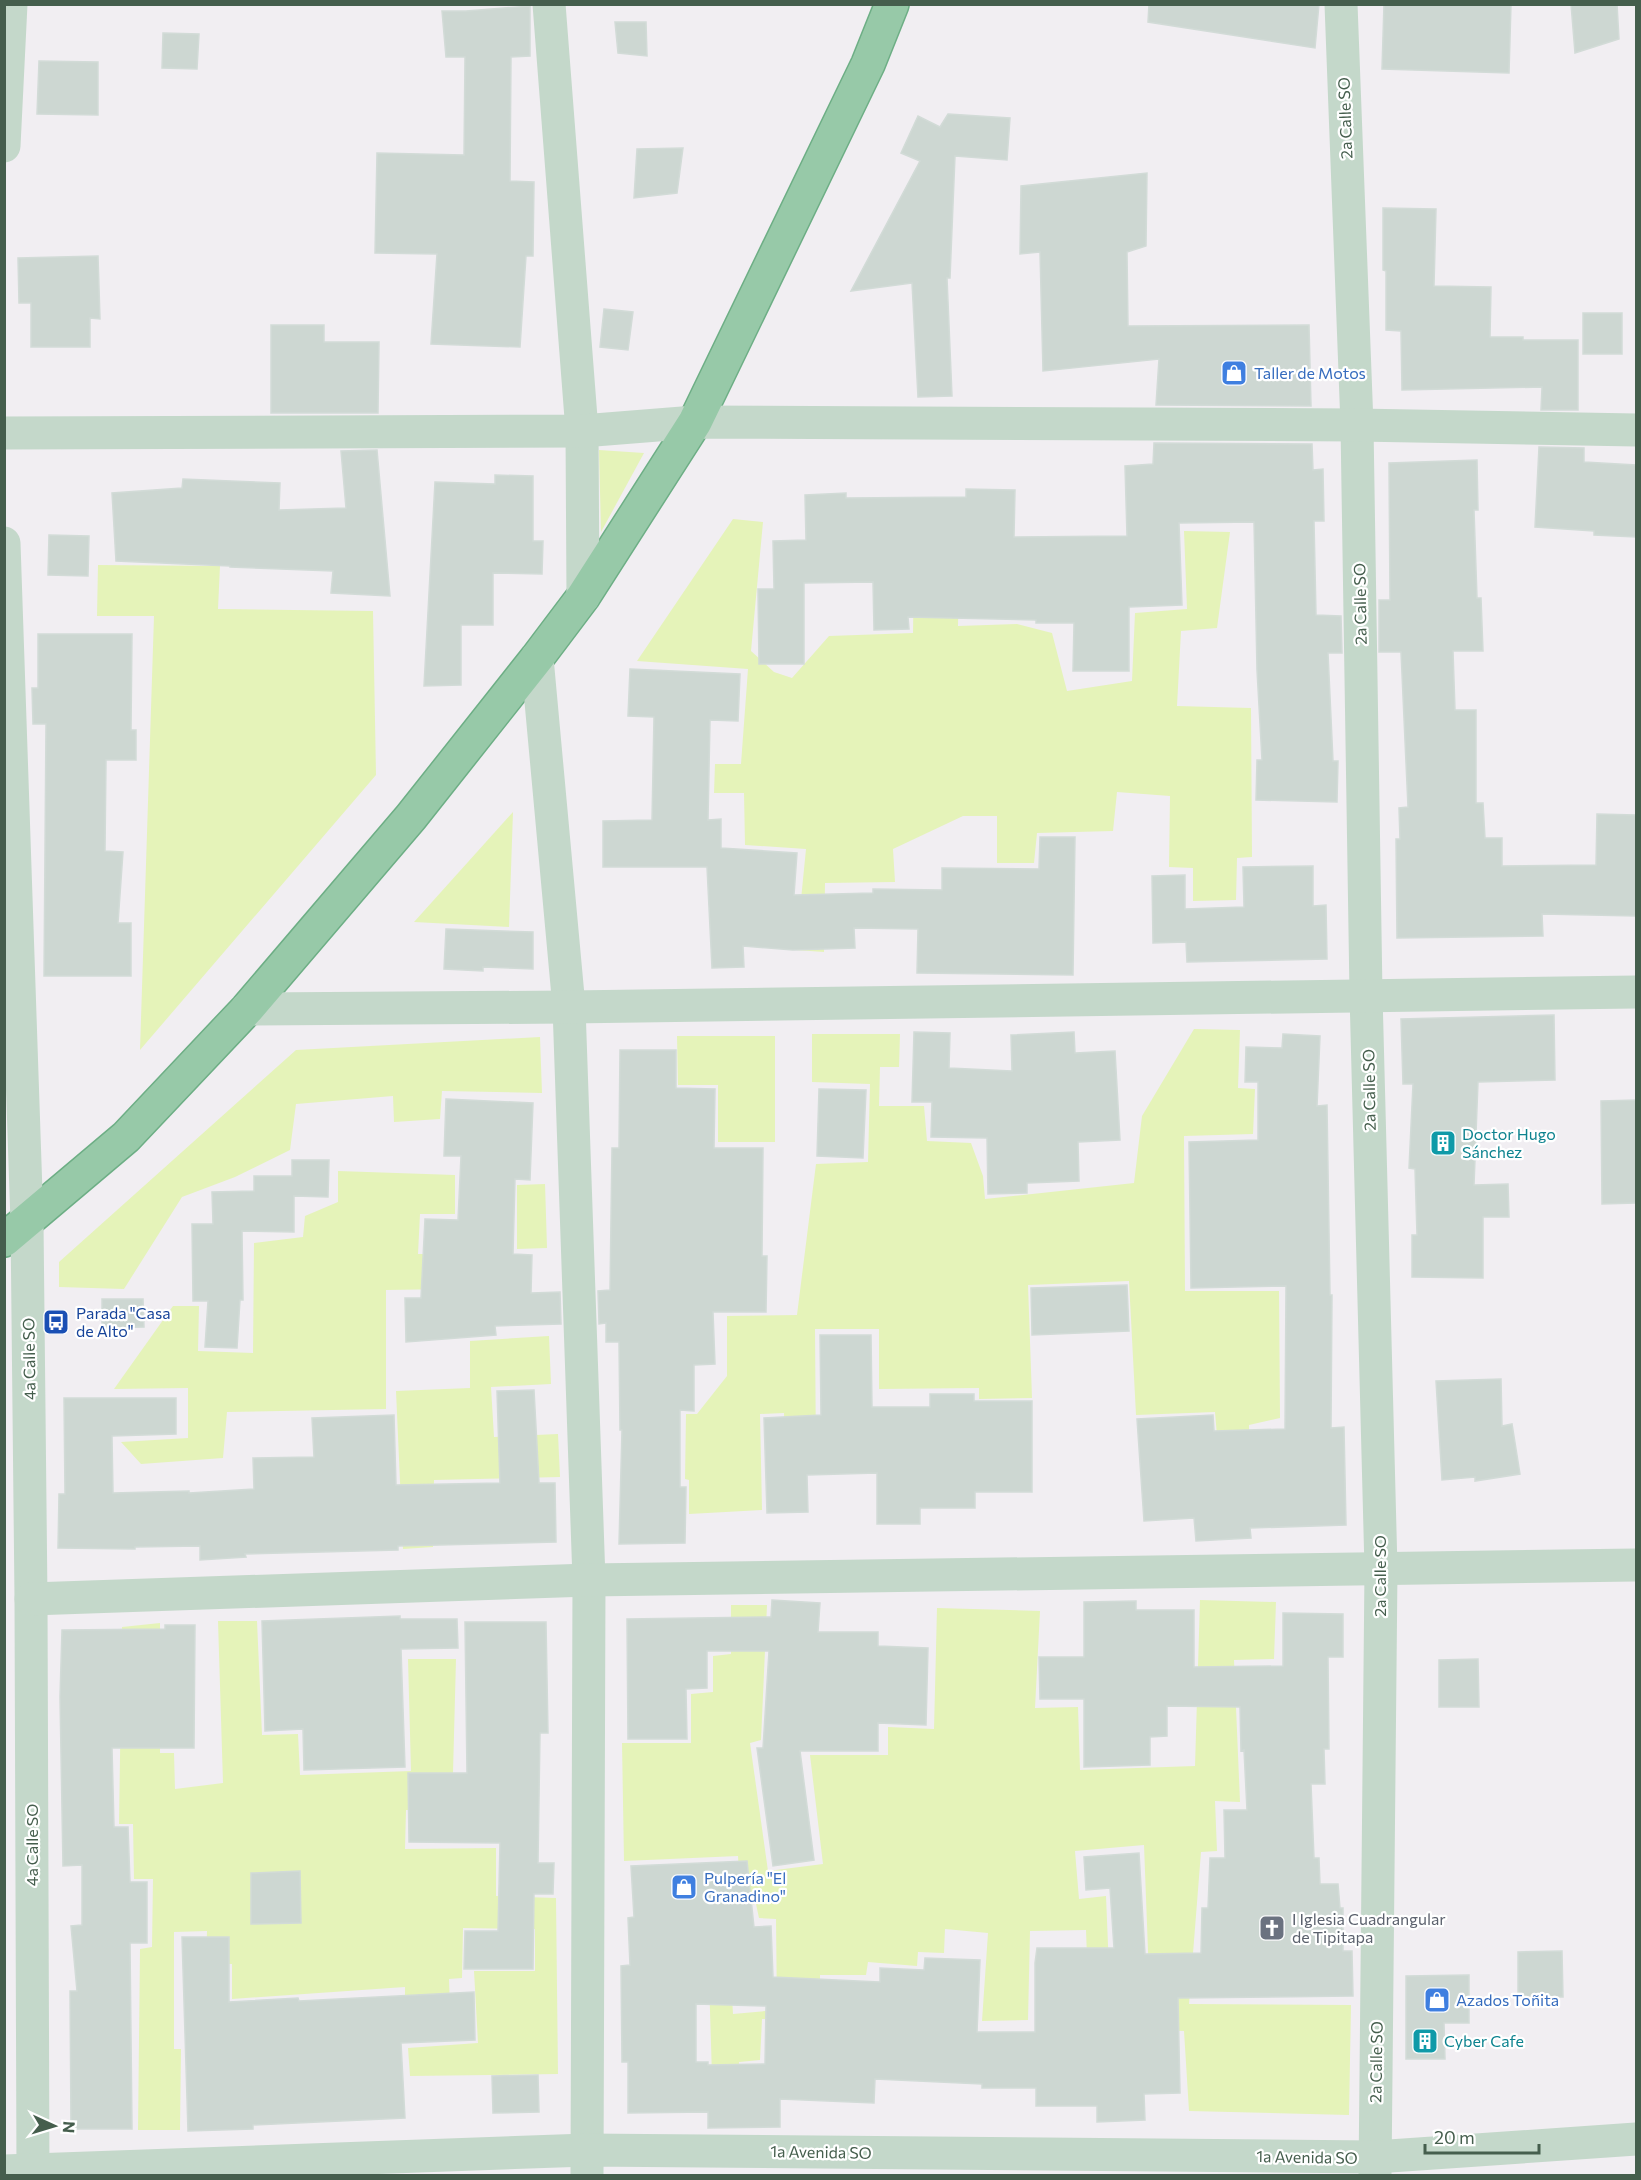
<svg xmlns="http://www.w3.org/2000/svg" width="1641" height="2180" font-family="Commissioner,sans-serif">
	<rect width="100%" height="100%" fill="#f1eef2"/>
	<g fill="#e5f3b9">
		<polygon points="599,450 644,453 601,532"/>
		<polygon points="733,519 763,522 751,651 774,672 792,678 829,636 913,633 914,564 959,562 958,626 1017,624 1052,633 1067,691 1132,681 1135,613 1187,609 1184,531 1230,532 1217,628 1181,631 1177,706 1251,708 1252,857 1237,858 1236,900 1193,901 1193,868 1169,867 1170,796 1117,792 1113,831 1037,833 1034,863 997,863 997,816 963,816 893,849 895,882 825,883 824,952 796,950 806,849 745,845 744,793 714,793 715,764 741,764 748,669 637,661"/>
		<polygon points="98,565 220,566 218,609 373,611 376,775 140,1050 154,616 97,616"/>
		<polygon points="513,812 509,927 414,922"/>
		<polygon points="1194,1029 1240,1030 1238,1088 1255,1089 1253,1134 1184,1136 1185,1291 1279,1291 1280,1418 1249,1425 1249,1491 1222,1494 1215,1412 1136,1415 1129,1281 1028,1285 1032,1398 979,1399 979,1388 879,1389 879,1329 815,1329 816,1458 785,1460 784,1413 760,1414 762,1510 689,1514 689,1480 685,1479 686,1414 697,1414 727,1376 727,1316 797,1315 816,1164 868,1162 870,1084 812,1082 812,1034 900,1034 899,1067 880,1067 879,1106 924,1106 927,1141 971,1143 983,1176 985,1199 1134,1183 1142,1116"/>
		<polygon points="677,1036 775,1036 775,1142 718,1142 718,1085 678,1085"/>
		<polygon points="540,1037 542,1093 442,1091 440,1119 394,1122 393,1096 296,1104 290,1150 235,1177 182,1197 124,1289 59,1287 59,1262 296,1050"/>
		<polygon points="338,1171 455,1175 455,1214 420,1214 418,1254 451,1254 451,1289 386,1290 386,1409 227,1412 223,1458 141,1464 121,1442 188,1438 188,1388 114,1389 173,1306 199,1306 198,1351 253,1353 254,1243 303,1237 305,1216 338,1202"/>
		<polygon points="545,1184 547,1248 517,1249 517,1185"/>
		<polygon points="549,1336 551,1384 491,1387 494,1437 558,1434 560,1477 434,1480 433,1547 403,1549 396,1391 470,1388 470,1341"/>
		<polygon points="1200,1600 1276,1602 1274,1659 1234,1660 1240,1802 1215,1801 1217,1851 1201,1852 1189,2004 1351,2005 1349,2115 1189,2111 1184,2031 1151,2030 1144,1845 1075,1851 1079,1899 1106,1896 1114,2091 1092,2093 1086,1930 1030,1931 1028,2020 982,2021 988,1933 945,1929 944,1953 918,1952 917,1966 868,1962 866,1975 820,1975 820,2020 762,2019 760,2060 739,2062 738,2108 713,2109 708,1945 729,1944 733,2014 777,2010 776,1919 759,1918 756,1904 741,1906 738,1856 624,1861 622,1743 691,1743 691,1694 713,1692 713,1656 731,1654 731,1605 767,1605 761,1740 750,1743 768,1871 823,1864 810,1755 888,1755 888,1727 934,1729 937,1608 1040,1611 1035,1708 1078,1707 1080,1770 1195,1766"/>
		<polygon points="218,1621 257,1621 262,1735 298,1734 300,1775 411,1771 408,1659 456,1659 452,1811 406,1810 405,1849 496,1848 496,1896 556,1898 558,2074 410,2076 408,2048 478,2043 474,1971 535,1971 535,1929 463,1928 462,1978 449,1979 450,2009 405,2012 405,1987 232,1999 232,1964 206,1964 207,1931 174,1932 174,2049 181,2049 180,2130 138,2130 140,1949 152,1947 153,1879 134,1879 133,1824 119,1824 122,1627 160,1623 160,1753 174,1753 175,1789 223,1783"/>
	</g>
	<g fill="#cdd7d2" stroke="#d2dbd7" stroke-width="1.5" fill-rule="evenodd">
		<polygon points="1149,4 1319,4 1315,48 1148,22"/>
		<polygon points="1384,4 1511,4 1509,73 1382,69"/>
		<polygon points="1571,4 1617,4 1619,39 1575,53"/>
		<polygon points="530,6 530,56 511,57 510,181 534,182 533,256 526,256 520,347 431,344 437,254 375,253 377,153 464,155 465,57 446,57 442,11 466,11"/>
		<polygon points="615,22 646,22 647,56 618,53"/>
		<polygon points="163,33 199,34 197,69 162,68"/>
		<polygon points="39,61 98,62 98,115 37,114"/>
		<polygon points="948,114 1010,118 1007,160 955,156 950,278 947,278 952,396 918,397 912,283 851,291 920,161 901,153 918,116 940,127"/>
		<polygon points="683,148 677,193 634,198 637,149"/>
		<polygon points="1147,173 1146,246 1127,252 1128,326 1309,325 1311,406 1156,405 1159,359 1043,371 1040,252 1020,254 1021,186"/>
		<polygon points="1383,208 1436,209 1434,286 1491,287 1490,337 1523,337 1523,340 1578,340 1578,410 1541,410 1542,387 1402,390 1401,331 1386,330 1386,271 1383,270"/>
		<polygon points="98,256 100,319 90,318 90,347 31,347 31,303 19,303 18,258"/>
		<polygon points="604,309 633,312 628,350 600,347"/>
		<rect x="1583" y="313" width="39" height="41"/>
		<polygon points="271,325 324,325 324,342 379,342 378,413 271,413"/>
		<polygon points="1154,443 1312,444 1313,470 1323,469 1324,521 1314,521 1316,615 1341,616 1342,653 1328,653 1333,761 1338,761 1337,802 1256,800 1257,760 1262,760 1257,670 1254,522 1179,523 1182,605 1129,607 1129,671 1073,671 1074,623 1036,623 1036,620 908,617 909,629 874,630 873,582 804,583 804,664 759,664 758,589 774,589 773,541 806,540 805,495 846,493 846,498 966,497 966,489 1015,490 1014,537 1127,536 1125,466 1153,464"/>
		<polygon points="1539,447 1584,448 1584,462 1636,465 1636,537 1594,535 1594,531 1535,527"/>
		<polygon points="377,450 390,596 331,593 333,571 230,567 230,566 116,561 112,493 182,488 183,479 280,483 279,510 346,508 341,451"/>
		<polygon points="1477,460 1478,510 1474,510 1477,598 1481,598 1483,651 1453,651 1455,710 1476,710 1476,803 1483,803 1485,838 1502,838 1502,866 1596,865 1597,814 1636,815 1636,916 1542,914 1543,936 1397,938 1396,839 1400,839 1399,808 1408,807 1401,652 1379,652 1379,600 1390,600 1389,463"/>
		<polygon points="495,475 533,476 533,541 543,541 542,574 493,573 493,625 461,625 461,685 424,686 435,482 495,484"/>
		<polygon points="49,535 89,536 88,576 48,575"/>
		<polygon points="38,634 132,634 131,730 136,730 136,760 106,760 105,851 123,852 118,923 131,923 131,976 44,976 46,724 33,724 32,688 38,688"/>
		<polygon points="630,669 740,674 738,721 710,720 708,820 721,819 721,848 797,853 794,895 873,893 873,889 942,890 942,868 1039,869 1040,837 1075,837 1073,975 917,973 918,929 854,928 855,948 793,950 743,946 744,967 712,968 707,867 603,867 603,821 652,820 654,717 628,716"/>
		<polygon points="1313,866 1313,906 1326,905 1327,959 1187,962 1186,942 1153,943 1152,876 1185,875 1185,909 1244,907 1243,867"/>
		<polygon points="446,929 533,932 533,969 483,967 483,971 444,969"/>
		<polygon points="1554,1015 1555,1080 1478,1082 1474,1185 1508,1184 1509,1217 1483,1217 1483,1278 1412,1277 1412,1235 1417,1235 1415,1169 1409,1168 1413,1084 1403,1084 1401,1019"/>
		<polygon points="914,1032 950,1033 949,1068 1012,1071 1011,1035 1074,1032 1075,1053 1115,1051 1120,1140 1078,1142 1079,1181 1027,1183 1027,1193 988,1194 987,1138 931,1137 932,1102 912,1102"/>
		<polygon points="1283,1034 1320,1036 1317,1106 1327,1105 1330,1295 1332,1295 1331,1428 1344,1427 1346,1525 1250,1528 1251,1538 1196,1541 1194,1518 1144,1521 1137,1419 1213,1415 1214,1431 1285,1429 1286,1286 1191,1288 1189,1142 1258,1140 1258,1082 1245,1082 1246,1047 1282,1048"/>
		<polygon points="620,1050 676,1050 676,1088 715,1089 714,1148 763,1148 762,1256 767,1256 766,1312 713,1312 715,1364 694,1365 694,1411 680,1410 680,1487 686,1487 685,1543 619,1544 622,1430 620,1430 619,1342 606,1342 606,1323 599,1324 598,1291 610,1290 612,1148 619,1148"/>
		<polygon points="819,1089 866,1090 863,1158 817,1156"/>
		<polygon points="446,1099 533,1103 530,1180 515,1179 513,1254 532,1255 531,1293 560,1292 561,1324 495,1326 496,1335 406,1342 405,1298 421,1298 425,1219 458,1220 461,1156 444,1156"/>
		<polygon points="1636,1100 1636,1203 1602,1204 1601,1101"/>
		<polygon points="292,1160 329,1160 328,1197 294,1196 294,1232 242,1231 243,1300 240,1300 237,1348 205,1347 208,1301 193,1301 192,1224 213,1224 212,1192 254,1191 254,1176 292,1176"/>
		<polygon points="1127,1285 1129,1331 1032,1335 1031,1288"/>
		<polygon points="102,1299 143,1299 144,1327 102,1328"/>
		<polygon points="820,1335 871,1335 872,1407 930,1407 930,1394 974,1394 974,1401 1032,1401 1032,1492 975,1492 975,1508 920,1508 920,1524 877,1524 877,1473 807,1475 808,1512 767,1513 764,1418 821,1415"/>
		<polygon points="1501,1379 1502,1426 1512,1424 1520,1474 1475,1481 1475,1477 1442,1480 1436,1381"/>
		<polygon points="534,1390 539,1483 555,1483 556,1542 398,1546 398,1550 245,1554 246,1557 200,1560 200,1546 135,1547 135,1549 58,1548 59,1494 65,1494 64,1398 176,1398 176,1434 112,1436 113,1493 189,1491 189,1493 254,1489 253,1458 314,1457 312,1418 394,1415 396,1485 500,1483 497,1391"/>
		<polygon points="772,1600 820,1603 818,1632 878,1632 878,1646 928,1648 926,1725 878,1723 878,1751 800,1751 814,1860 773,1866 757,1748 763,1748 769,1651 707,1651 707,1688 686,1689 687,1739 628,1739 627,1619 771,1617"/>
		<path d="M 1136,1601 L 1136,1610 L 1194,1610 L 1194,1667 L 1283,1666 L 1283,1613 L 1343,1614 L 1343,1657 L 1328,1657 L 1329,1749 L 1324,1749 L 1325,1784 L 1311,1784 L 1314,1858 L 1319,1858 L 1320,1884 L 1338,1884 L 1340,1908 L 1343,1908 L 1343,1951 L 1352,1951 L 1353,1996 L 1178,1998 L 1180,2093 L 1144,2094 L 1145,2120 L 1097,2122 L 1097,2106 L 1036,2106 L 1036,2088 L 982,2088 L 982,2084 L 875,2079 L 874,2103 L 780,2099 L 780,2127 L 708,2128 L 708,2112 L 628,2113 L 628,2062 L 622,2062 L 621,1966 L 630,1965 L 628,1918 L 634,1917 L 631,1866 L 747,1861 L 754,1927 L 771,1926 L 773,1977 L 880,1982 L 880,1968 L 924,1970 L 925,1958 L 980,1960 L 977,2032 L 1035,2032 L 1035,1963 L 1037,1948 L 1114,1948 L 1110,1888 L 1086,1890 L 1084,1857 L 1139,1853 L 1145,1954 L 1201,1953 L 1202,1908 L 1208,1908 L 1210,1858 L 1225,1858 L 1224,1810 L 1247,1810 L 1244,1750 L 1241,1751 L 1240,1707 L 1167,1706 L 1167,1736 L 1150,1737 L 1150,1765 L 1084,1767 L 1084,1699 L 1040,1699 L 1039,1657 L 1084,1657 L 1084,1602 ZM 696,2004 L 766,2006 L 765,2064 L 708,2065 L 708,2062 L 696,2062 Z"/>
		<polygon points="400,1616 400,1619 457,1619 458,1648 401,1649 405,1767 304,1770 303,1729 265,1731 262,1621"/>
		<polygon points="465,1622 546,1622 548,1733 540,1733 538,1863 554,1863 553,1894 534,1894 533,1969 464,1969 465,1931 498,1931 500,1843 409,1842 408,1773 467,1773"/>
		<polygon points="165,1625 195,1625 194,1748 112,1748 114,1827 128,1827 130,1882 147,1882 147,1943 130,1943 132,2129 71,2129 70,1991 77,1991 71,1926 82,1925 82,1865 63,1866 60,1697 62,1630 165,1629"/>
		<polygon points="1478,1659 1479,1707 1439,1707 1439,1660"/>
		<polygon points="300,1871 301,1923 251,1924 251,1873"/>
		<polygon points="182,1937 229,1937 229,2002 298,1998 299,2001 474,1992 475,2040 401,2043 405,2118 253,2125 253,2129 188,2131"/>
		<polygon points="1562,1951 1563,1997 1518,1997 1518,1952"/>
		<polygon points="1469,1975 1469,2023 1444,2023 1445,2059 1406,2059 1406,1976"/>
		<polygon points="538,2075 539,2112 493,2113 492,2076"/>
	</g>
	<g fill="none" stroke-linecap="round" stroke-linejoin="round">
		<g stroke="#6dae85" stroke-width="36">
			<polyline id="trunk" points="4,1240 126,1137 247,1009 411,817 537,658 583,597 695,422 868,64 892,4"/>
		</g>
		<g stroke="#c4d8ca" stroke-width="33">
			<polyline points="549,4 582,431 583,597"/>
			<polyline points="1341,4 1357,425 1366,994 1381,1569 1375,2176"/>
			<polyline points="4,146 11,4"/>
			<polyline points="4,433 582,431 695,422 1357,425 1636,430"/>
			<polyline points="4,543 27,1222 31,1599 33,2176"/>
			<polyline points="537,658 569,1007 589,1580 587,2176"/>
			<polyline points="247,1009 569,1007 1636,992"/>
			<polyline points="31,1599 589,1580 1636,1565"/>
		</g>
		<polyline stroke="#c4d8ca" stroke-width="33" points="4,2171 587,2150 1375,2157 1636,2139"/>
		<use href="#trunk" stroke="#97c9a8" stroke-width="33"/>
	</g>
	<defs>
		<g id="shop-square" transform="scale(1.35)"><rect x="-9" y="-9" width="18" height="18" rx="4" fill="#3f7fe0" stroke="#fff"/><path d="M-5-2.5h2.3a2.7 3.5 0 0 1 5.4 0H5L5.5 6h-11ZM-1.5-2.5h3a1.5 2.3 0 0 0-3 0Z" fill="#fff"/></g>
		<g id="building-square" transform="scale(1.35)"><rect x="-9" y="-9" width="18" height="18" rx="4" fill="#0f9aa8" stroke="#fff"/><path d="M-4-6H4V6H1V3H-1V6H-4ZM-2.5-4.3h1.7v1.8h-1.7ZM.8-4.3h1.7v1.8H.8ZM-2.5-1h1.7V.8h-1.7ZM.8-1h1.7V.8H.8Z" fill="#fff"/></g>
		<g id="bus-square" transform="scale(1.35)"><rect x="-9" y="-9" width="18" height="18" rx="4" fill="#1a4fb4" stroke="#fff"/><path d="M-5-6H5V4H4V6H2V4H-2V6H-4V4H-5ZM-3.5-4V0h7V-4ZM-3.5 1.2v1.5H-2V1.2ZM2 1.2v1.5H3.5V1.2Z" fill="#fff"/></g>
		<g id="church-square" transform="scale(1.35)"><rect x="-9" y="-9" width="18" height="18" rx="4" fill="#6b7280" stroke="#fff"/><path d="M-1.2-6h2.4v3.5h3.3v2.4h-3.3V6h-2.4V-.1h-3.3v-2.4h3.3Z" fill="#fff"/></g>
	</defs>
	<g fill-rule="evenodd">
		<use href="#shop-square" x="1234" y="373"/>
		<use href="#building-square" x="1443" y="1143"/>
		<use href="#bus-square" x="56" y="1322"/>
		<use href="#shop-square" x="684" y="1887"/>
		<use href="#church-square" x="1272" y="1928"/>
		<use href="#shop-square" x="1437" y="2000"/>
		<use href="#building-square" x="1425" y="2041"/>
	</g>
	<g text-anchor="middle" stroke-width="4.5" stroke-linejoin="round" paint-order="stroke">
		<g font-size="16" fill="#455e4d" stroke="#fff">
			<text transform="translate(1345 118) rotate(-92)" y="6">2a Calle SO</text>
			<text transform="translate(1360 604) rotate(-91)" y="6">2a Calle SO</text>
			<text transform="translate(1369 1090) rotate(-91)" y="6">2a Calle SO</text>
			<text transform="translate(29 1359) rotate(-91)" y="6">4a Calle SO</text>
			<text transform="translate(1380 1576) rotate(-90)" y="6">2a Calle SO</text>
			<text transform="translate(32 1845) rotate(-90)" y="6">4a Calle SO</text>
			<text transform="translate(1376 2062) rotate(-89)" y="6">2a Calle SO</text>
			<text transform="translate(821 2152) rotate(1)" y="6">1a Avenida SO</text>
			<text transform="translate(1307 2157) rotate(1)" y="6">1a Avenida SO</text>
		</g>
		<g font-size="16" fill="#366cbe" stroke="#fff" text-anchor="start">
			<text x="1254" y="379">Taller de Motos</text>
			<text x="704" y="1884">Pulpería "El<tspan x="704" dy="18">Granadino"</tspan></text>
			<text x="1456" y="2006">Azados Toñita</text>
		</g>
		<g font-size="16" fill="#0d838f" stroke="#fff" text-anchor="start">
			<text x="1462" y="1140">Doctor Hugo<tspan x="1462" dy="18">Sánchez</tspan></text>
			<text x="1444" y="2047">Cyber Cafe</text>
		</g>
		<g font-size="16" fill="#164399" stroke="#fff" text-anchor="start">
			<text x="76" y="1319">Parada "Casa<tspan x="76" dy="18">de Alto"</tspan></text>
		</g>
		<g font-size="16" fill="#5b616d" stroke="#fff" text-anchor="start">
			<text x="1292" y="1925">I Iglesia Cuadrangular<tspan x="1292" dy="18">de Tipitapa</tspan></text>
		</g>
	</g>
	<rect width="1641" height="2180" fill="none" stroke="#455e4d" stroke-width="12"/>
	<g transform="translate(54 2126) rotate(94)" stroke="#ffffff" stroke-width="4.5" paint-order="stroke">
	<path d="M0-4.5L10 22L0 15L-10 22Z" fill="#455e4d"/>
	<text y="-9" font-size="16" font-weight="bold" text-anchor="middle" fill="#455e4d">N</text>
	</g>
	<path d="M1425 2144v9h114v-9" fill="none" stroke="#455e4d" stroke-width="3"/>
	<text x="1434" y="2144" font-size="18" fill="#455e4d" stroke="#ffffff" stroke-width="4.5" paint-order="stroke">20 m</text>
</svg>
